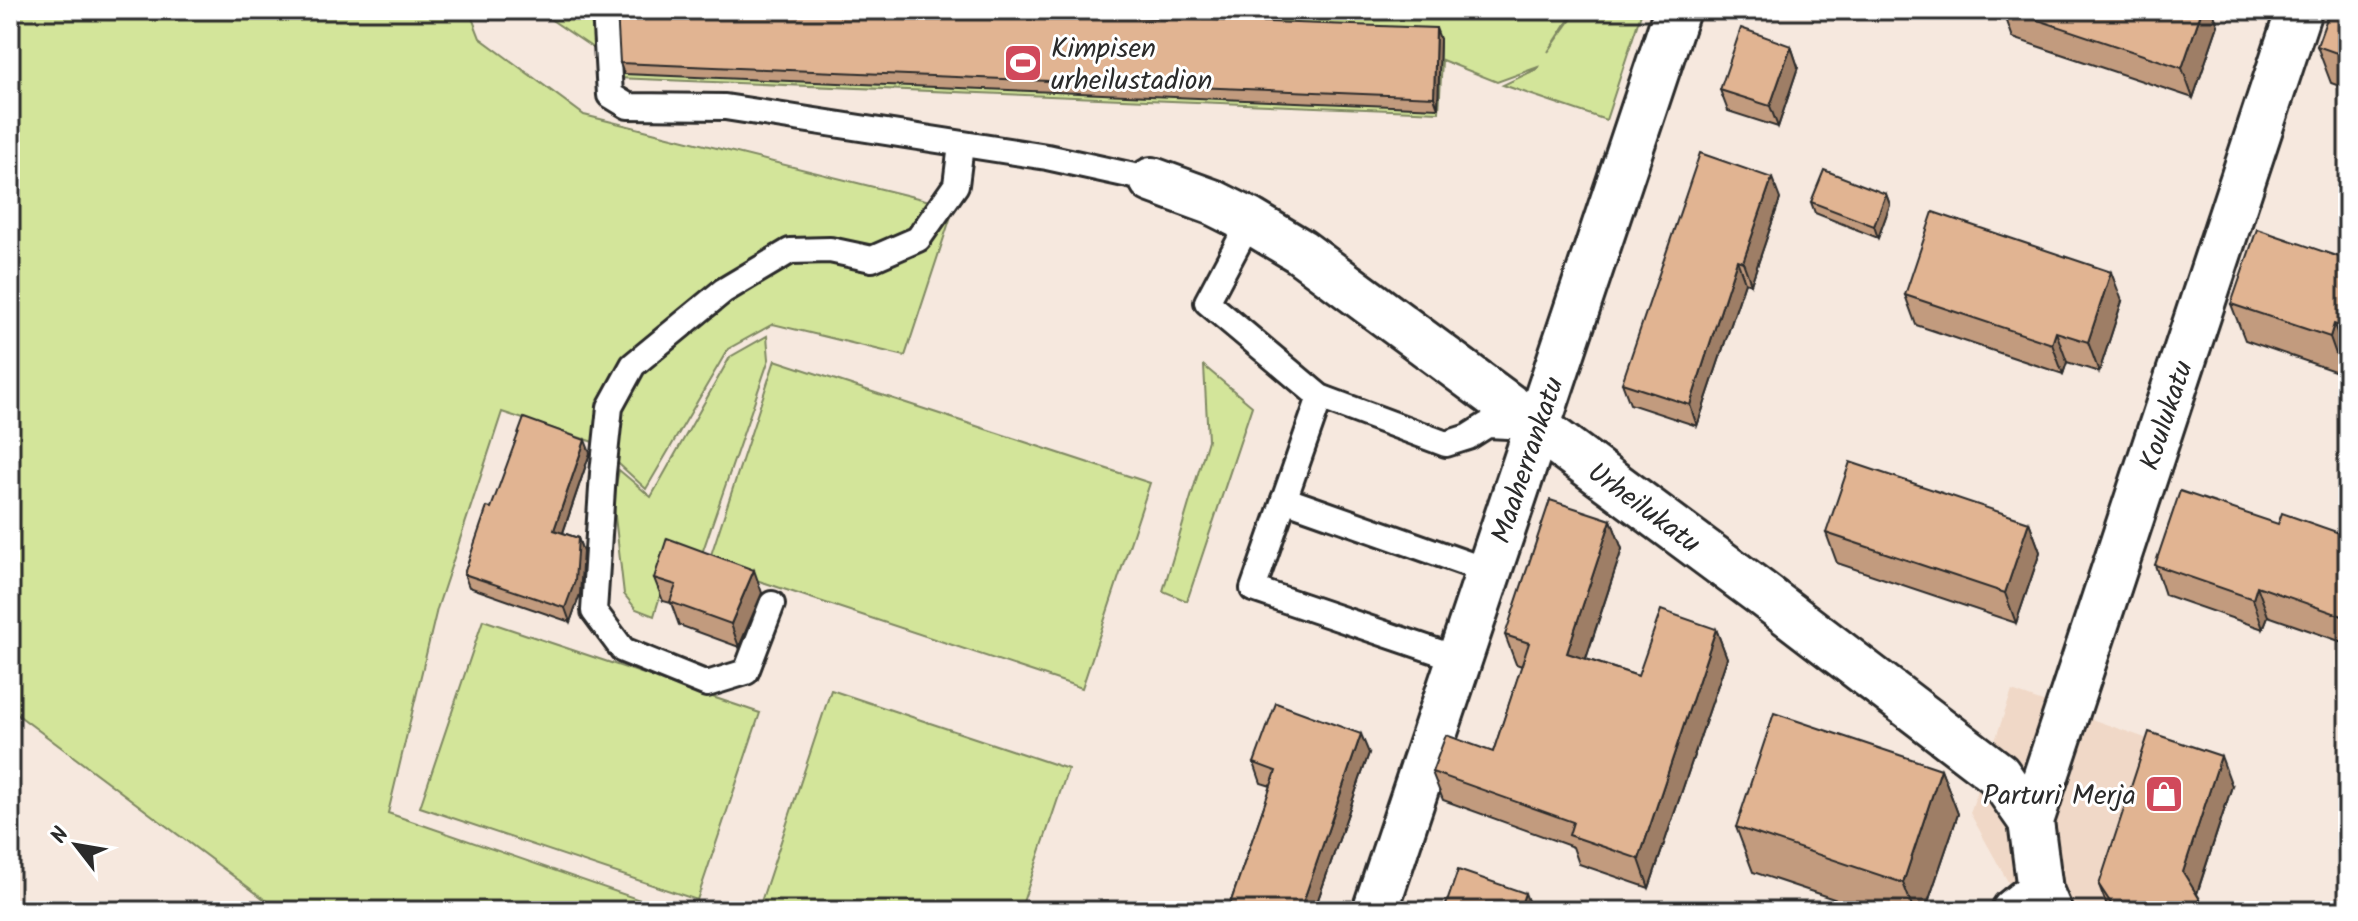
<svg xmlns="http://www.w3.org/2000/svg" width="2358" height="921" font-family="Kalam,sans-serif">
	<rect width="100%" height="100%" fill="#f6e8de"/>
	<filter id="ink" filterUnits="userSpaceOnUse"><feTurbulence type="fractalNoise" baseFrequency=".0125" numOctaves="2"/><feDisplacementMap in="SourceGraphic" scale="16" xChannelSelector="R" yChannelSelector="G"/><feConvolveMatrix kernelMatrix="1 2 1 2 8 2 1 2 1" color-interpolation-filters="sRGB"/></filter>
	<g filter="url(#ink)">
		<polygon fill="#f0d8c7" points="2012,691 2168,746 2109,911 2024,911 1970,813"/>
		<g fill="#d3e59a" stroke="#7f8862" stroke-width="2">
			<polygon points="10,10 469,10 480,38 584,115 954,207 905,356 773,324 728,349 646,489 596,443 502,412 437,609 388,813 643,901 647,911 280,911 10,709"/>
			<polygon points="537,10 1575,10 1548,52 1578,10 1642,10 1606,120 1503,85 1537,69 1538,67 1497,82 1442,60 1439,112 617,78 593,48"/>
			<polygon points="767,336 769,359 699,562 672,556 654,616 636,609 624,594 613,499 619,470 651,497 730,357"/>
			<polygon points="775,360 1150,483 1082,688 708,564"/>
			<polygon points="1204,366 1252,406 1187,601 1163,591 1208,440"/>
			<polygon points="483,620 760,713 697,900 420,807"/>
			<polygon points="831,690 1068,769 1020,911 758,911"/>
		</g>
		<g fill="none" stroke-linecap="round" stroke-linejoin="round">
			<g stroke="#2b2b2b" stroke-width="30">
				<g id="service">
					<polyline points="605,10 610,95 628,106 725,107 1047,157 1152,180"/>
					<polyline points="1250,221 1207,302 1320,397 1446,444 1468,437 1487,425 1530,427"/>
					<polyline points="1320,397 1253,589 1459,659"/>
					<polyline points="1284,499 1488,571"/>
					<polyline points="772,604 746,672 707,684 623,650 594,611 603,473 610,407 633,365 723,291 790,251 830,250 872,259 918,239 956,185 961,145"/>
				</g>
			</g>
			<g stroke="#2b2b2b" stroke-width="50">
				<g id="minor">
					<path id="s1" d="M 1152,180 L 1212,202 L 1250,221 L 1300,251 L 1761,593 L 1998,774 L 2031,821"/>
					<path id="s2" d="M 1375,911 L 1677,10"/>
					<polyline points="2014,911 2040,890"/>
				</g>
			</g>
			<g stroke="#2b2b2b" stroke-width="50">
				<g id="tertiary">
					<path id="s3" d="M 2049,911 L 2040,890 L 2031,821 L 2299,10"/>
				</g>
			</g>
			<use href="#service" stroke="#fff" stroke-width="24"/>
			<use href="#minor" stroke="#fff" stroke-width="44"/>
			<use href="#tertiary" stroke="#fff" stroke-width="44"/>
		</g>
		<g fill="#c29b7e" stroke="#2b2b2b" stroke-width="2">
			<polygon points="1832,10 1848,10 1847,15"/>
			<polygon points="2003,10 2212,10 2218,25 2193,98 2013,38"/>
			<polygon points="2348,10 2348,89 2331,83 2317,46"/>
			<polygon points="1440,39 1438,108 624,74 620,63"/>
			<polygon points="1791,46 1798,67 1778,127 1728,111 1720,90"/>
			<polygon points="1886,194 1890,205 1878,238 1815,213 1811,202"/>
			<polygon points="1780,199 1751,284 1745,282 1697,426 1630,404 1622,383"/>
			<polygon points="2348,260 2348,361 2343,374 2245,340 2231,304"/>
			<polygon points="1905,295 2122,301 2099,372 2067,362 2063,374 1916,325"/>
			<polygon points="590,453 563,533 578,538 583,552 580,594 570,622 469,587 464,574 491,508"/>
			<polygon points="1611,520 1622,549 1586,659 1638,676 1716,629 1727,658 1649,888 1579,864 1573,847 1443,800 1432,772 1493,752 1522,666 1516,664 1505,635"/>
			<polygon points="2029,522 2040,552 2016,623 1837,563 1826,533"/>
			<polygon points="2278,524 2348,536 2348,644 2268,616 2263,629 2165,595 2155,565"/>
			<polygon points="654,578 762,593 739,647 679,625 671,603 663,601"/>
			<polygon points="1369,753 1314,911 1233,911 1230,904 1271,786 1261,783 1254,763"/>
			<polygon points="1941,769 1958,814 1925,911 1870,911 1753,872 1736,827"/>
			<polygon points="2232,786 2197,894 2207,911 2109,911 2099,885"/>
		</g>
		<g fill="#9e7e66" stroke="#2b2b2b" stroke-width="2">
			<polygon points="2202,10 2212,10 2218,25 2193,98 2182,68"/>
			<polygon points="1436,28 1440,39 1438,108 1434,97"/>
			<polygon points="1791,46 1798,67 1778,127 1770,106"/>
			<polygon points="1772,178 1780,199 1751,284 1743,262"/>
			<polygon points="1886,194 1890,205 1878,238 1874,226"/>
			<polygon points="1737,260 1745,282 1697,426 1690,405"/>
			<polygon points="2111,272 2122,301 2099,372 2088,342"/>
			<polygon points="2334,324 2347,361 2343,374 2330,337"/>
			<polygon points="2056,332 2067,362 2063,374 2052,344"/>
			<polygon points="585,440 590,453 559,544 554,530"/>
			<polygon points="1611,520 1622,549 1578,682 1567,653"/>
			<polygon points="2029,522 2040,552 2016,623 2005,593"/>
			<polygon points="578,538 583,552 580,594 570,622 565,608"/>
			<polygon points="754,570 762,593 739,647 731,624"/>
			<polygon points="2257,586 2268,616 2263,629 2253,599"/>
			<polygon points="1716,629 1727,658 1649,888 1639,859"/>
			<polygon points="1361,734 1369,753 1314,911 1300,911"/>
			<polygon points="2221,756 2232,786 2194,902 2183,872"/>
			<polygon points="1941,769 1958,814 1925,911 1914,911 1903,883"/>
			<polygon points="1525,893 1532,911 1519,911"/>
		</g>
		<g fill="#e1b492" stroke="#2b2b2b" stroke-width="2">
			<polygon points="617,10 934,10 1436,28 1434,97 620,63"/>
			<polygon points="2008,10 2202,10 2182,68"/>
			<polygon points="2330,10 2348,10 2348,57 2317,46"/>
			<polygon points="1741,28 1791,46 1770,106 1720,90"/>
			<polygon points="1700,153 1772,178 1743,262 1737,260 1690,405 1622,383"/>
			<polygon points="1824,170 1886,194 1874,226 1811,202"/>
			<polygon points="1933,212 2111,272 2088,342 2056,332 2052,344 1905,295"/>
			<polygon points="2257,229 2348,260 2348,329 2334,324 2330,337 2231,304"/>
			<polygon points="524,418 585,440 554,530 578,538 575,581 565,608 464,574 487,507 491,508"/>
			<polygon points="1850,462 2029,522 2005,593 1826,533"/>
			<polygon points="2180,491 2278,524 2282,513 2348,536 2348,618 2257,586 2253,599 2155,565"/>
			<polygon points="1550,500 1611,520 1567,653 1638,676 1661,610 1716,629 1639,859 1569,835 1573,822 1432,772 1446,735 1493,752 1529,643 1505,635"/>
			<polygon points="667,538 754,570 731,624 670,602 676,585 654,578"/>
			<polygon points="1276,703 1361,734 1300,911 1246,911 1247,909 1230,904 1276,771 1254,763"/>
			<polygon points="1774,713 1941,769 1903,883 1736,827"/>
			<polygon points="2149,732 2221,756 2183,872 2207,911 2116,911 2099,885"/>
			<polygon points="1458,870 1525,893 1519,911 1444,911"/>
		</g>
	</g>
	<defs>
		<g id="stadium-square" transform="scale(2)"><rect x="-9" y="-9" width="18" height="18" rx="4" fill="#d1495b" stroke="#fff"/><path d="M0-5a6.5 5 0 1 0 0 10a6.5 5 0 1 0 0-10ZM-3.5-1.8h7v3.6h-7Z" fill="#fff"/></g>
		<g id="shop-square" transform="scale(2)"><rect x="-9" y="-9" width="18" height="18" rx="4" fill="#d1495b" stroke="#fff"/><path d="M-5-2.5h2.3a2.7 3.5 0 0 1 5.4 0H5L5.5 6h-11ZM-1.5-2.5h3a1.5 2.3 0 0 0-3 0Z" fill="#fff"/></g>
	</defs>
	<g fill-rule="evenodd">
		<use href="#stadium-square" x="1023" y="63"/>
		<use href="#shop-square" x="2164" y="794"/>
	</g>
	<g text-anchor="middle" stroke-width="6" stroke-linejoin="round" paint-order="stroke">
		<g font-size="28" fill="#2b2b2b" stroke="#fff" text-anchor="start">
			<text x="1051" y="57">Kimpisen<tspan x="1051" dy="32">urheilustadion</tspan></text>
			<text x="2136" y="804" text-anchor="end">Parturi Merja</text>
		</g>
		<g font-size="28" fill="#2b2b2b" stroke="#fff">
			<text dy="10" stroke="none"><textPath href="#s3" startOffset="520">Koulukatu</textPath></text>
			<text dy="10" stroke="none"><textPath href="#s2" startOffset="476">Maaherrankatu</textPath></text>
			<text dy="10" stroke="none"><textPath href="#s1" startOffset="594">Urheilukatu</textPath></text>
		</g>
	</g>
	<rect width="2358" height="921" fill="none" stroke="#fff" stroke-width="40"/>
	<rect x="20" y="20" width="2318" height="881" fill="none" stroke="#2b2b2b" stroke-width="3" filter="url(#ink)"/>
	<g transform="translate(76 845) rotate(301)" stroke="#ffffff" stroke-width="6" paint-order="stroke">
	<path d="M0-6L14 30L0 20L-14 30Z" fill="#2b2b2b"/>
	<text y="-12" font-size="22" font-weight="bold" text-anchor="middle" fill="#2b2b2b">N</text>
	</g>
</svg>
